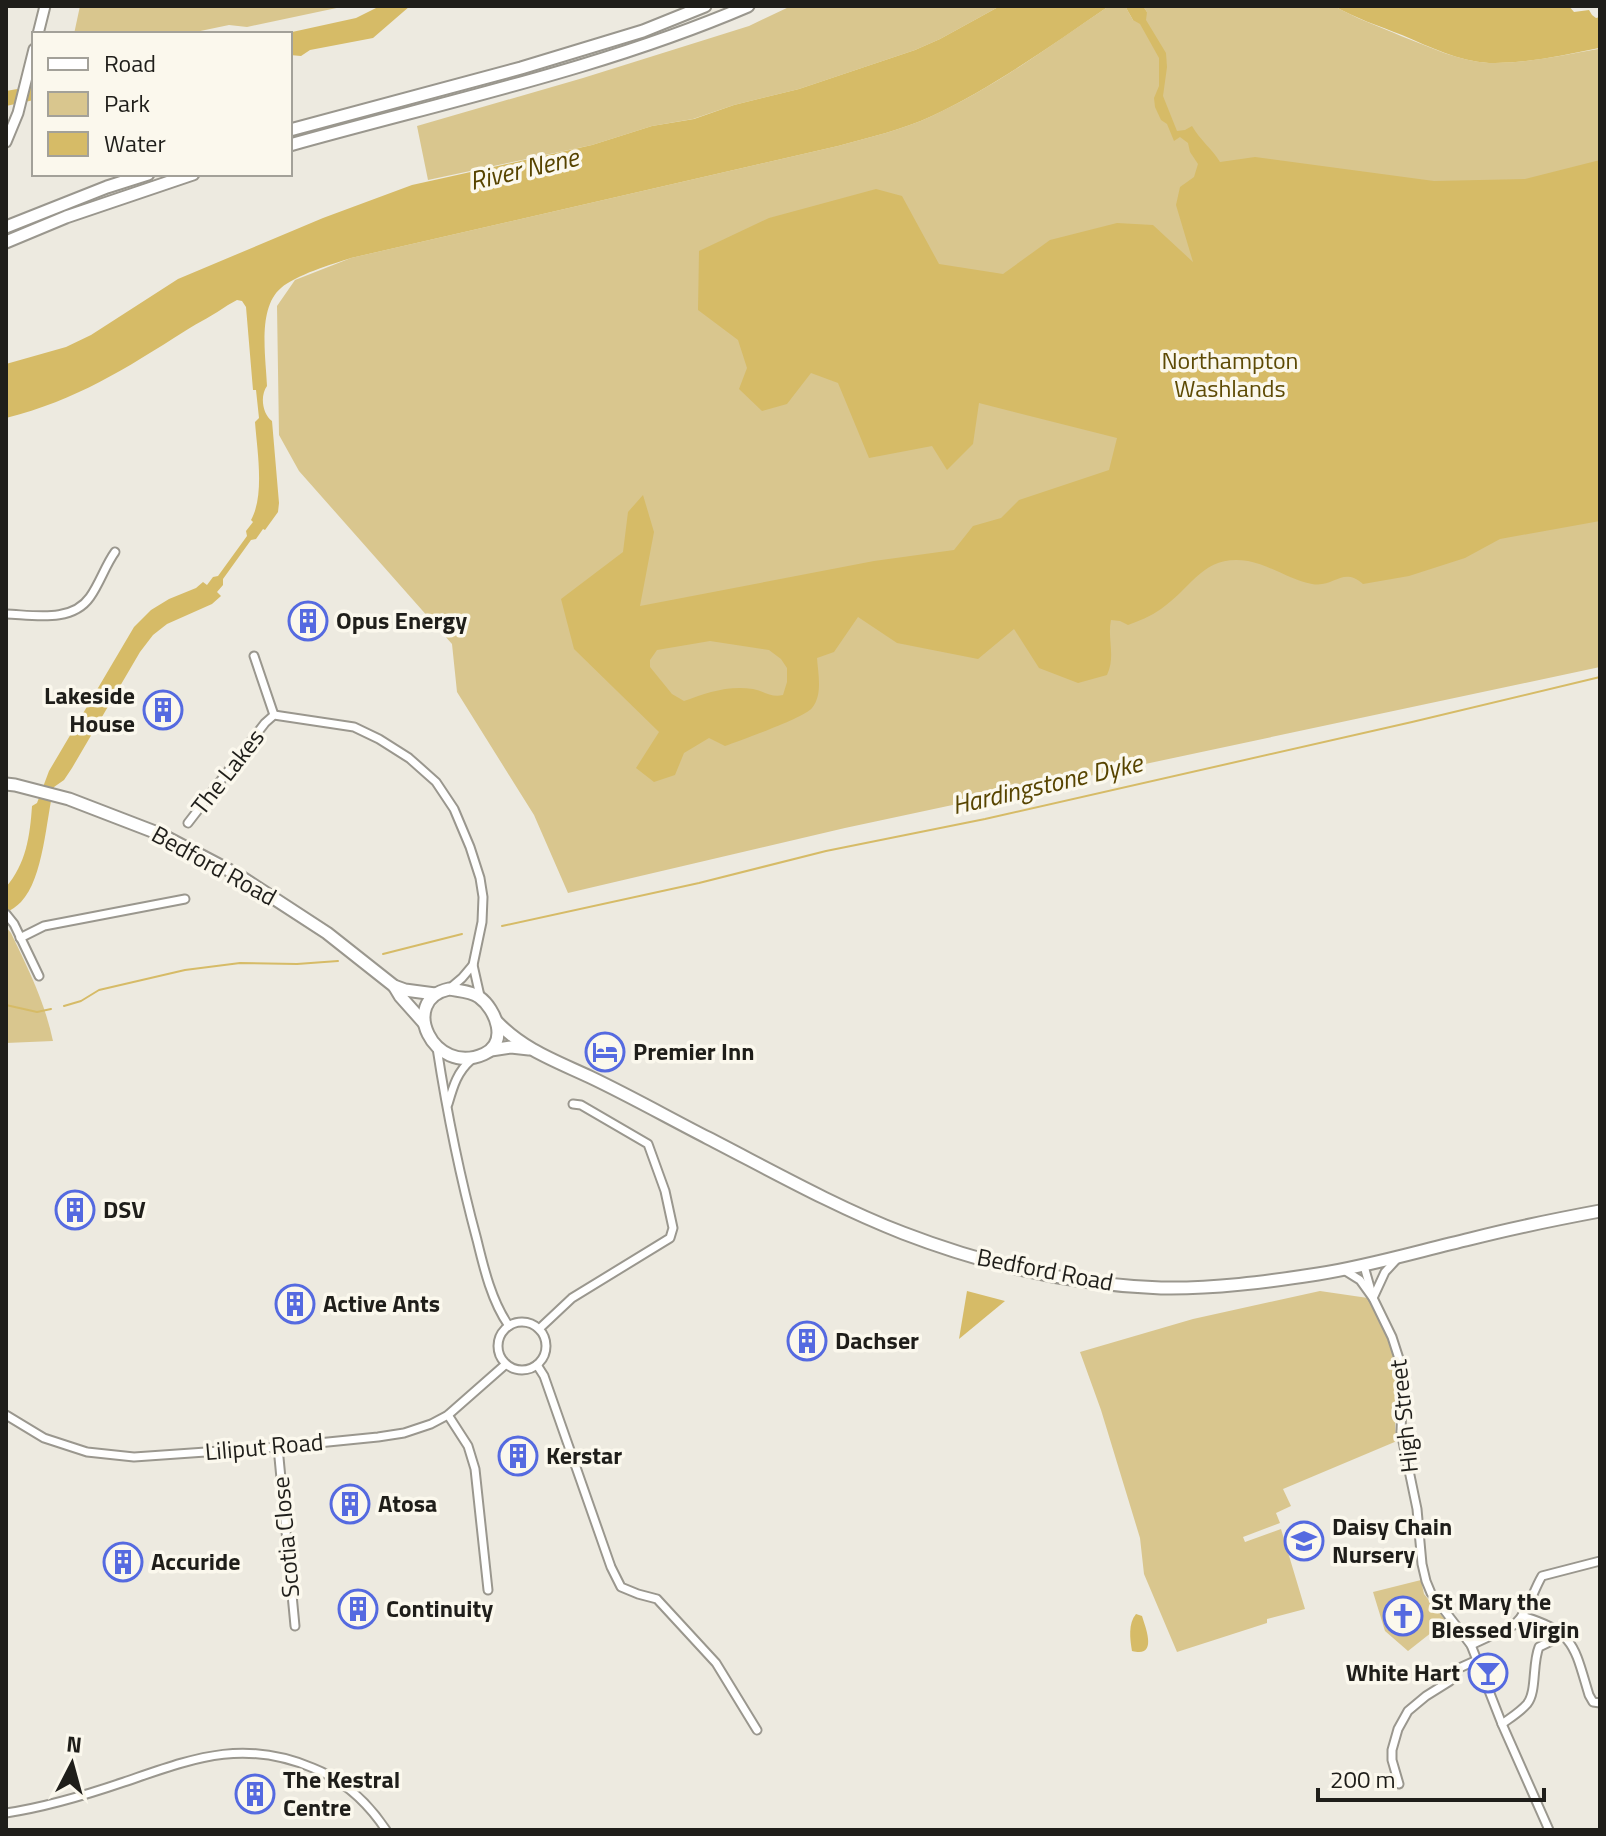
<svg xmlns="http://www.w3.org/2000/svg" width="1606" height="1836" font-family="'Titillium Web',sans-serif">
	<rect width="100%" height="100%" fill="#edeae0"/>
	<g fill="#d9c68e">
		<polygon points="80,6 346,6 247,27 229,25 186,34 74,34"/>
		<polygon points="791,6 1000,6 940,39 915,50 799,89 734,105 693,119 652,126 592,145 428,180 417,126 583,78 749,26"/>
		<path d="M 1109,6 L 1125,6 L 1133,20 L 1147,12 L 1143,6 L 1334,6 C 1355,18 1378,26 1401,36 C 1430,47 1458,61 1489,63 C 1525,64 1562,55 1598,49 L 1598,43 L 1600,40 L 1600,667 L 845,828 L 568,893 L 534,815 L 457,692 L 452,644 L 299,471 L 279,435 L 277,306 L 295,280 L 351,258 L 838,146 C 870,137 902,130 932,116 C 995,87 1051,45 1109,6 Z"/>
		<path d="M 6,927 L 11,933 C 28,968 45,1003 53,1041 L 6,1043 Z"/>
		<path d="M 1320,1291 L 1368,1298 C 1379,1321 1394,1345 1396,1370 C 1398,1394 1392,1417 1397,1441 L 1283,1489 L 1291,1506 L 1276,1513 L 1280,1523 L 1243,1537 L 1245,1542 L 1281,1529 L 1305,1609 L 1267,1619 L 1267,1623 L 1177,1652 L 1144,1574 L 1140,1538 L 1101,1410 L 1080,1352 L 1193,1319 Z"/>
		<polygon points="1421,1580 1424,1594 1446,1621 1408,1651 1385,1631 1373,1592"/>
	</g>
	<g fill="#d6bb67" fill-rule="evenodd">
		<polygon points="380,6 410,6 373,38 310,50 301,56 290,55 290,34 283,34 356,18"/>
		<path d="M 1000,6 L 1109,6 C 1053,44 993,88 932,116 C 902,130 870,137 838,146 L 351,258 C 332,264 296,275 281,288 C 257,308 266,358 267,386 C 260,395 262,414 272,421 L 279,503 L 278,512 L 265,530 L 263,529 L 256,539 L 251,540 L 223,579 L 223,585 L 217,592 L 221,596 L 212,604 L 167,624 L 153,635 L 140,652 L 72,768 L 64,780 L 54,787 C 46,818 44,878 21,902 C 17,906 11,910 6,913 L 6,887 C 26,864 30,836 32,806 L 37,803 L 49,771 L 134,627 L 151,610 L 169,599 L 196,588 L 203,582 L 207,585 L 213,577 L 218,576 L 247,536 L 246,531 L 253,522 L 251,520 C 265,495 257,450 255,422 L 259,418 L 256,390 L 253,390 L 246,307 L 242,301 L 237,300 L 228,305 C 214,315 199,322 185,331 C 125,369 77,400 6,418 L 6,364 L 66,347 L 91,335 L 178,279 L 323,218 L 412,185 L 592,145 L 652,126 L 694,119 L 734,105 L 799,89 L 915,50 L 940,39 Z"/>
		<path d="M 1125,6 L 1143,6 L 1147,12 L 1146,20 L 1166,53 L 1167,67 L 1163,96 L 1177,131 L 1185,130 L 1192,126 C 1200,140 1212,149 1220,162 L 1255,157 L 1434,181 L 1525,179 L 1600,160 L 1600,521 L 1500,539 L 1465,558 L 1409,576 L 1363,584 C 1342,566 1335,588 1312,584 C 1290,580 1270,565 1248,561 C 1203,554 1193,587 1161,609 C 1151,616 1139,621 1128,625 L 1120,621 L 1111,620 C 1107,639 1116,656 1107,675 L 1078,683 L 1039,668 L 1014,629 L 978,659 L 897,643 L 858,617 L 834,652 L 817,658 C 818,673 823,695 812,708 C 804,718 741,740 725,746 L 709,738 L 684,753 L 675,775 L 654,782 L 636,768 L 659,732 L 574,649 L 561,599 L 623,552 L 628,512 L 643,495 L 654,532 L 640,606 L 874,561 L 954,550 L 973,526 L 1001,518 L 1019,500 L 1109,470 L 1117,438 L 979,403 L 973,444 L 947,470 L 932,446 L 869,458 L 838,383 L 811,373 L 787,404 L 762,411 L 739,389 L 747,368 L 738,340 L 698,310 L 699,251 L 769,218 L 876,189 L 902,196 L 939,264 L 1003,274 L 1050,240 L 1117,223 L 1153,225 L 1193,262 L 1176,205 L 1180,187 L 1194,177 L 1198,164 L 1190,152 L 1188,143 L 1180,137 L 1174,141 L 1167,124 L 1161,120 L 1155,107 L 1154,98 L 1159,86 L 1159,58 L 1140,24 L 1133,20 ZM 710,641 L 769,650 L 781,659 L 787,668 L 787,682 L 783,695 C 771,698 764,691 753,689 C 728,685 706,693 684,701 L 672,694 L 650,667 L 650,660 L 657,650 Z"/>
		<path d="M 1334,6 L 1569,6 L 1574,12 L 1589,10 L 1592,15 L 1596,18 L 1600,17 L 1600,40 L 1598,43 L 1599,48 C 1563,55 1526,64 1489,63 C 1458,61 1430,47 1402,35 C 1379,26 1355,18 1334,6 Z"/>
		<polygon points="34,86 34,100 6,106 6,91"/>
		<polygon points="967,1291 1005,1301 959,1339"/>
		<path d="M 1136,1614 L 1142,1616 C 1146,1629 1158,1658 1132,1651 C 1130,1639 1128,1623 1136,1614 Z"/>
	</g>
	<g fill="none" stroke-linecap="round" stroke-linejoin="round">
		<g stroke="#d6bb67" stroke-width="2">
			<polyline points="502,926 699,883 826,851 985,819 1412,722 1600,677"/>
			<polyline points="383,954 462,934"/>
			<polyline points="6,1005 37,1012 51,1009"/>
			<polyline points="64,1006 81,1001 99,990 185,970 240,963 297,964 338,961"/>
		</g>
		<g stroke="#9a978e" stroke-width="11">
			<g id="minor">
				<path d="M 6,614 C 34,615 72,623 90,597 C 100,583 105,566 115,552"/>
				<polyline points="254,656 274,715"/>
				<polyline points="188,823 265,723 274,715 354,727 379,739 409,758 436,782 454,809 470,847 480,878 483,897 482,922 473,965 480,996"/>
				<polyline points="6,914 14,924 39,976"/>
				<polyline points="20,938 44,926 185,899"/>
				<polyline points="449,989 462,978 473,965"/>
				<path d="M 437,1048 C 447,1113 460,1177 477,1240 C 484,1269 492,1302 509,1326"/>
				<path d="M 448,1104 C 453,1087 457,1072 471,1060"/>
				<polyline points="1364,1266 1373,1298 1392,1337 1403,1371 1401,1432 1417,1509 1422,1564 1426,1581 1431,1593 1471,1645 1502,1724 1549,1830"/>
				<polyline points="1344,1270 1360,1280 1373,1298 1385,1272 1397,1259"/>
				<circle cx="522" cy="1346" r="24"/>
				<polyline points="539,1329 572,1298 670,1238 673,1228 665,1191 648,1144 581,1105 573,1104"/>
				<polyline points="537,1365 544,1376 611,1567 621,1587 638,1594 657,1599 716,1663 757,1730"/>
				<polyline points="6,1415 44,1438 87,1452 134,1457 278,1447 378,1437 404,1433 431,1424 448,1415 506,1364"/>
				<polyline points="448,1415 468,1446 475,1469 488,1590"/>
				<polyline points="278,1447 295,1626"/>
				<path d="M 1522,1616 C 1575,1632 1574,1646 1589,1695 L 1593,1702 L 1600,1703"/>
				<path d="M 1471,1645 L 1514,1625 C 1529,1611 1532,1593 1542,1576 L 1600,1561"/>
				<path d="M 1502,1724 C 1510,1718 1520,1712 1527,1704 C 1537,1692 1532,1664 1539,1647 L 1564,1635"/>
				<polyline points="1399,1784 1392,1760 1392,1750 1398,1729 1408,1711 1426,1696 1450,1681 1457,1669 1477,1660"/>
				<path d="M 6,1813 C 46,1807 86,1795 124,1782 C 192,1759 242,1738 313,1768 C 343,1780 368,1803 386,1830"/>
			</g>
		</g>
		<g stroke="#9a978e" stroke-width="13">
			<g id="major">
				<polyline points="38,34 45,6"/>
				<polyline points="6,142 18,113 34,49"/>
			</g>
		</g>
		<g stroke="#9a978e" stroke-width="15">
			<g id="highway">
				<polyline points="290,130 521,68 643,31 705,6"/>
				<path d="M 290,145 C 443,102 601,69 748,6"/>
				<polyline points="6,227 107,187 148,174"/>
				<polyline points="6,242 66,217 193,174"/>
				<polyline points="6,784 15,785 69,799 160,834 238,875 327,933 394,986 405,990 435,994"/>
				<polyline points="394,986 400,996 424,1023"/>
				<path d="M 449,989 C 459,991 471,991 479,997 C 496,1009 509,1043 484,1054 C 433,1077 398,1000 449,989 Z"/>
				<path d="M 497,1022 C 524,1050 556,1061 590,1077 C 630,1096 669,1118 708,1138 C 772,1171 836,1207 903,1233 C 986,1265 1073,1285 1161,1288 C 1213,1289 1266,1282 1318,1274 C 1369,1266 1419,1251 1470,1239 C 1513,1228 1557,1219 1600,1211"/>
				<polyline points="491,1050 511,1047 529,1049"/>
			</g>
		</g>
		<use href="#minor" stroke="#fff" stroke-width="7"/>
		<use href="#major" stroke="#fff" stroke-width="9"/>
		<use href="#highway" stroke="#fff" stroke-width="11"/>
	</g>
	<defs>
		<g id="building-ring" transform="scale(2)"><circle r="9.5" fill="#fbf8ed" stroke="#556ae0" stroke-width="1.5"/><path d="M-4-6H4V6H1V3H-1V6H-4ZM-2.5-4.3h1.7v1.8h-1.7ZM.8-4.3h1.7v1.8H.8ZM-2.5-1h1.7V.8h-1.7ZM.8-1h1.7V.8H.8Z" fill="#556ae0"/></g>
		<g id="hotel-ring" transform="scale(2)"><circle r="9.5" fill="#fbf8ed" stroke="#556ae0" stroke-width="1.5"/><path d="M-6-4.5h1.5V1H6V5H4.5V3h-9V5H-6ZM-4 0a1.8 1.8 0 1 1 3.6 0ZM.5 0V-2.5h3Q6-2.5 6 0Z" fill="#556ae0"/></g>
		<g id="school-ring" transform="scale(2)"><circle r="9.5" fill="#fbf8ed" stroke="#556ae0" stroke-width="1.5"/><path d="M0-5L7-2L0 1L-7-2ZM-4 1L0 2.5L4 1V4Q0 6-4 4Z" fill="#556ae0"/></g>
		<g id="church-ring" transform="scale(2)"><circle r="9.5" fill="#fbf8ed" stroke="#556ae0" stroke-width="1.5"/><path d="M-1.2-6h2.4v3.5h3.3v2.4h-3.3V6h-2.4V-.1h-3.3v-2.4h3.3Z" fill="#556ae0"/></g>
		<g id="bar-ring" transform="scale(2)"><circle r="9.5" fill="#fbf8ed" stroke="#556ae0" stroke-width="1.5"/><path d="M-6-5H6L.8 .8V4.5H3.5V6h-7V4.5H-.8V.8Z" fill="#556ae0"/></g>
	</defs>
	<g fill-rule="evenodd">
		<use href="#building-ring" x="308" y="621"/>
		<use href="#building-ring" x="163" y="710"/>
		<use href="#hotel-ring" x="605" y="1052"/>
		<use href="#building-ring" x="75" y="1210"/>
		<use href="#building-ring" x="295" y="1304"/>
		<use href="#building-ring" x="807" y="1341"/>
		<use href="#building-ring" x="518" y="1456"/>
		<use href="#building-ring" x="350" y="1504"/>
		<use href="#school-ring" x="1304" y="1541"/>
		<use href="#building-ring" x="123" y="1562"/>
		<use href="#building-ring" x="358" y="1609"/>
		<use href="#church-ring" x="1403" y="1616"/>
		<use href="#bar-ring" x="1488" y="1673"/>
		<use href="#building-ring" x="255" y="1794"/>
	</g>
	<g text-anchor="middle" stroke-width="7" stroke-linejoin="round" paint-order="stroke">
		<g font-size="24" fill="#5d4a05" stroke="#fbf8ed">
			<text x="1230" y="369">Northampton<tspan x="1230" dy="28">Washlands</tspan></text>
		</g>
		<g font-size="24" font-weight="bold" fill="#1f1e1a" stroke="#fbf8ed" text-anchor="start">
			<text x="336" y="629">Opus Energy</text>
			<text x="135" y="704" text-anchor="end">Lakeside<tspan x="135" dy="28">House</tspan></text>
			<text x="633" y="1060">Premier Inn</text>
			<text x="103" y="1218">DSV</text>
			<text x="323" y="1312">Active Ants</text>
			<text x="835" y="1349">Dachser</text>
			<text x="546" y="1464">Kerstar</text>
			<text x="378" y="1512">Atosa</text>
			<text x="1332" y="1535">Daisy Chain<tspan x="1332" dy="28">Nursery</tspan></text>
			<text x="151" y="1570">Accuride</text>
			<text x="1431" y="1610">St Mary the<tspan x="1431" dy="28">Blessed Virgin</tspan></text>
			<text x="386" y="1617">Continuity</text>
			<text x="1460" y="1681" text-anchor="end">White Hart</text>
			<text x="283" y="1788">The Kestral<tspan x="283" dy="28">Centre</tspan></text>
		</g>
		<g font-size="24" fill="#1f1e1a" stroke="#fbf8ed">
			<text transform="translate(228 772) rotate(-52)" y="8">The Lakes</text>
			<text transform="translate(214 866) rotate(29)" y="8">Bedford Road</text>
			<text transform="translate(1045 1270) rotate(11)" y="8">Bedford Road</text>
			<text transform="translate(1404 1416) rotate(-96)" y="8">High Street</text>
			<text transform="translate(264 1447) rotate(-5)" y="8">Liliput Road</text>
			<text transform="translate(286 1537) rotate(-95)" y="8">Scotia Close</text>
		</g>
		<g font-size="26" font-style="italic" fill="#574400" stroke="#fbf8ed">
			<text transform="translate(524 169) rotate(-13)" y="9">River Nene</text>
			<text transform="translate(1047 784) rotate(-13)" y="9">Hardingstone Dyke</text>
		</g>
	</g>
	<rect width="1606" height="1836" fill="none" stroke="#1f1e1a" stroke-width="16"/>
	<rect x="32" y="32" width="260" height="144" fill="#fbf8ed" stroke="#a3a199" stroke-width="2"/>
	<rect x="48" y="58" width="40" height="12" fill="#ffffff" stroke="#a3a199" stroke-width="2"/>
	<text x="104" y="72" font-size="24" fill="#1f1e1a">Road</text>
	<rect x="48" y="92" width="40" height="24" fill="#d9c68e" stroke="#a3a199" stroke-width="2"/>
	<text x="104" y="112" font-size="24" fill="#1f1e1a">Park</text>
	<rect x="48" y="132" width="40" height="24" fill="#d6bb67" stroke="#a3a199" stroke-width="2"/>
	<text x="104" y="152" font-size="24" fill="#1f1e1a">Water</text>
	<g transform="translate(72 1764) rotate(6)" stroke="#fbf8ed" stroke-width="6" paint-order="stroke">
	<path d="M0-6L14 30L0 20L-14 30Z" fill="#1f1e1a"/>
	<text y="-12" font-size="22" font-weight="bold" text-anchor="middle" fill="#1f1e1a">N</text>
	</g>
	<path d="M1318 1788v12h226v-12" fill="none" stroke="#1f1e1a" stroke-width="4"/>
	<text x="1330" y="1788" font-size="24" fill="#1f1e1a" stroke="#fbf8ed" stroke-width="6" paint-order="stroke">200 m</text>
</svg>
